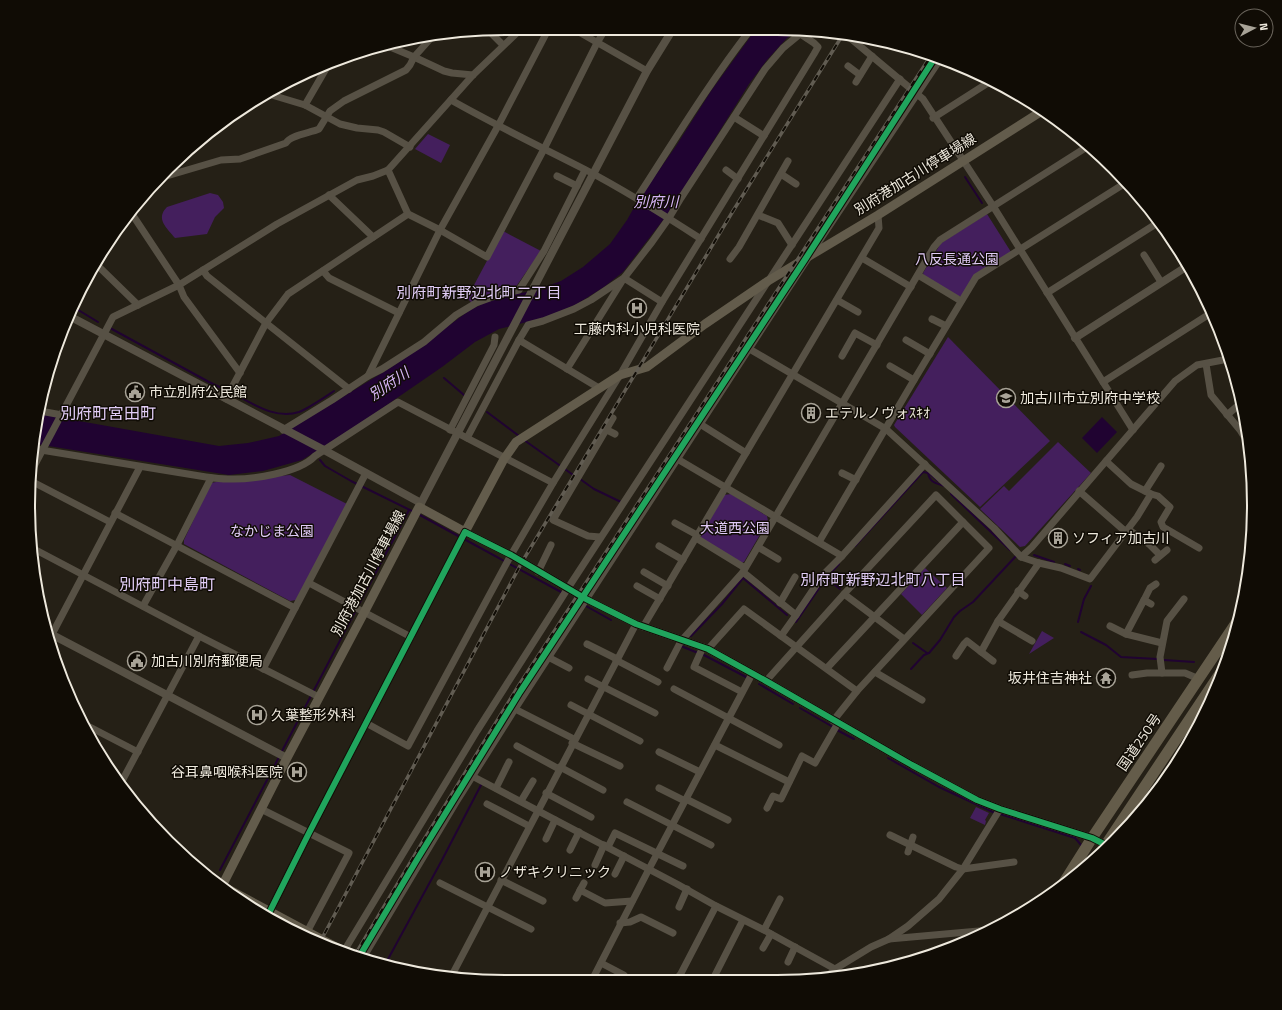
<svg xmlns="http://www.w3.org/2000/svg" width="1282" height="1010" font-family="'Titillium Web','Noto Sans JP',sans-serif">
	<rect width="100%" height="100%" fill="#252016"/>
	<g fill="#441f5d">
		<polygon points="428,134 450,145 441,163 415,149"/>
		<path d="M 210,193 L 218,195 L 223,202 L 224,208 L 215,217 L 207,234 L 175,238 C 167,228 155,219 167,207 Z"/>
		<polygon points="987,214 1011,252 974,276 962,296 958,296 924,276 923,273 941,243"/>
		<polygon points="503,231 541,251 515,288 472,303 467,298"/>
		<polygon points="948,337 1050,441 980,507 895,427 894,425"/>
		<polygon points="1058,442 1091,473 1025,546 1020,547 980,509 1004,486 1009,491"/>
		<polygon points="290,475 347,504 296,600 290,601 184,544 184,540 211,483 216,482"/>
		<polygon points="731,494 767,516 768,521 744,562 741,563 701,539 701,536 724,495"/>
		<polygon points="925,568 947,588 922,615 901,594"/>
		<polygon points="1042,631 1054,638 1029,654"/>
		<polygon points="976,807 989,813 985,820 986,821 985,825 970,818"/>
	</g>
	<g fill="#200331">
		<polygon points="756,29 800,29 787,38 767,60 749,84 667,215 623,272 604,287 577,304 547,317 499,329 475,342 442,367 349,431 302,460 263,471 229,475 36,444 40,414 219,446 248,443 279,436 395,365 470,310 484,303 507,296 536,290 561,281 583,267 610,244 627,220 640,197 676,146 711,91"/>
		<polygon points="1102,417 1117,432 1097,453 1082,438"/>
	</g>
	<g fill="none" stroke-linecap="round" stroke-linejoin="round">
		<g stroke="#200331" stroke-width="2">
			<polyline points="965,177 982,203"/>
			<polyline points="75,308 98,322"/>
			<polyline points="110,328 209,382 228,391"/>
			<polyline points="444,378 464,395"/>
			<path d="M 232,393 C 252,403 275,420 299,412 C 309,408 325,397 334,391"/>
			<polyline points="487,412 519,436"/>
			<polyline points="524,440 576,477"/>
			<polyline points="320,460 325,466 351,481 414,512"/>
			<polyline points="929,473 938,481"/>
			<polyline points="580,479 594,489 621,502"/>
			<polyline points="951,494 1010,550"/>
			<polyline points="418,514 460,537"/>
			<polyline points="464,539 561,592"/>
			<path d="M 855,546 L 923,472 L 928,473 C 930,483 936,483 944,486"/>
			<polyline points="1034,555 1054,562"/>
			<polyline points="1065,564 1070,566"/>
			<polyline points="1078,569 1080,570"/>
			<polyline points="826,578 840,589"/>
			<polyline points="358,606 409,510"/>
			<polyline points="586,606 611,620"/>
			<polyline points="796,622 826,578 839,564"/>
			<polyline points="1078,622 1084,599 1091,586"/>
			<polyline points="1081,632 1106,645 1121,657 1157,659"/>
			<polyline points="691,636 722,604 743,578 787,615"/>
			<polyline points="913,643 927,653"/>
			<polyline points="681,646 698,653"/>
			<polyline points="704,655 746,677"/>
			<polyline points="1164,660 1194,662"/>
			<polyline points="911,669 924,655 929,653 940,640 954,617 960,611 973,602 1016,556"/>
			<polyline points="759,684 793,704"/>
			<polyline points="800,708 833,727"/>
			<polyline points="837,730 854,739"/>
			<polyline points="281,753 356,610"/>
			<polyline points="888,758 939,787 995,813"/>
			<polyline points="1000,814 1075,838 1082,846"/>
			<polyline points="220,870 279,757"/>
			<polyline points="387,961 442,860 481,785"/>
		</g>
		<g stroke="#575145" stroke-width="7">
			<polyline points="572,28 647,71"/>
			<polyline points="488,30 503,45"/>
			<polyline points="849,37 923,99 993,206 1133,430"/>
			<polyline points="807,38 813,30"/>
			<polyline points="383,44 414,57 444,71 452,73 473,75"/>
			<polyline points="848,66 860,75"/>
			<polyline points="856,82 872,56"/>
			<polyline points="265,93 305,105 340,124 357,128 378,130 384,132 410,147"/>
			<path d="M 451,100 C 495,125 541,147 586,170 C 626,191 664,215 701,239"/>
			<polyline points="305,105 327,67"/>
			<polyline points="734,117 764,136"/>
			<polyline points="933,118 991,81"/>
			<polyline points="388,170 408,214 440,230 487,257 544,149 597,43 606,28"/>
			<polyline points="726,170 738,179"/>
			<polyline points="781,174 796,184"/>
			<polyline points="557,176 577,186"/>
			<path d="M 160,178 L 221,160 L 240,159 L 286,143 C 290,135 310,133 319,129 L 330,111 L 344,101 L 406,70 L 410,65 L 414,57 L 431,38"/>
			<polyline points="329,195 373,237"/>
			<path d="M 637,198 C 674,141 709,83 751,29"/>
			<polyline points="132,214 179,285 184,297 240,373"/>
			<polyline points="758,215 778,223 792,245"/>
			<polyline points="1144,255 1161,282"/>
			<polyline points="862,258 911,287"/>
			<polyline points="730,259 739,247 788,161"/>
			<polyline points="95,263 138,305"/>
			<polyline points="203,270 207,276 349,389"/>
			<polyline points="323,271 329,278 399,313"/>
			<polyline points="918,275 961,301"/>
			<polyline points="1047,293 1159,222"/>
			<polyline points="837,300 858,312"/>
			<polyline points="932,319 946,326"/>
			<polyline points="519,340 528,325 543,321 574,309 591,300 624,278 652,242 669,218 681,198 765,69 783,48 800,34"/>
			<polyline points="906,340 930,354"/>
			<polyline points="746,347 886,429 994,528 1021,557 1039,563 1061,568 1090,579 1137,517 1151,494 1131,484 1106,461"/>
			<polyline points="842,356 855,333 877,345"/>
			<polyline points="1206,364 1211,395 1240,430 1248,443 1249,441"/>
			<polyline points="890,366 914,380"/>
			<polyline points="567,369 624,278 662,302"/>
			<polyline points="368,376 440,230 498,126 549,28"/>
			<polyline points="1103,382 1211,313"/>
			<polyline points="226,399 266,323 288,294 408,214"/>
			<polyline points="40,411 62,415"/>
			<polyline points="1227,415 1241,403"/>
			<polyline points="700,424 746,453"/>
			<polyline points="283,430 332,400 368,376 382,369 424,342 456,315 476,303 498,295 519,290 544,251 585,170"/>
			<polyline points="450,430 494,345 495,337"/>
			<polyline points="607,430 615,434"/>
			<polyline points="467,438 519,340 599,388"/>
			<path d="M 35,449 L 206,477 C 213,478 220,479 228,479 C 251,480 299,473 315,456 L 398,402 L 553,483"/>
			<polyline points="674,457 842,556"/>
			<polyline points="33,468 113,317 179,285 277,224 357,180 373,176 388,170 473,75 522,28"/>
			<polyline points="842,473 856,480"/>
			<polyline points="31,481 110,522"/>
			<polyline points="1079,491 1126,532"/>
			<polyline points="1145,491 1161,466"/>
			<polyline points="1151,494 1158,496 1170,507 1161,522 1163,527 1199,548"/>
			<polyline points="115,513 295,608"/>
			<polyline points="675,523 697,535"/>
			<polyline points="1128,529 1150,545 1160,555"/>
			<polyline points="600,537 588,536 553,520 613,418"/>
			<polyline points="696,538 745,568"/>
			<polyline points="819,542 914,380 976,277 1127,182"/>
			<polyline points="659,546 683,560"/>
			<polyline points="758,547 778,559"/>
			<polyline points="34,549 199,636 319,697"/>
			<polyline points="1021,557 1032,547 1175,381 1197,365 1223,360 1230,356"/>
			<polyline points="1155,560 1167,550"/>
			<polyline points="538,572 551,545"/>
			<polyline points="644,572 668,586"/>
			<polyline points="743,572 796,615"/>
			<polyline points="309,583 411,637"/>
			<polyline points="637,586 660,599"/>
			<polyline points="1018,591 1025,596"/>
			<polyline points="844,594 904,639"/>
			<polyline points="1184,599 1167,621 1160,657 1162,673 1185,673 1199,679"/>
			<polyline points="1144,600 1150,588 1156,584"/>
			<polyline points="780,603 795,577"/>
			<polyline points="143,606 177,545 211,478"/>
			<polyline points="998,621 1032,641"/>
			<polyline points="1110,626 1126,634 1162,643"/>
			<polyline points="643,627 879,228 878,215"/>
			<polyline points="1126,634 1144,600 1151,604"/>
			<polyline points="781,636 796,615 823,575 842,556 925,464"/>
			<polyline points="49,640 140,467"/>
			<polyline points="587,644 617,659"/>
			<polyline points="703,647 694,667 742,692"/>
			<polyline points="708,649 744,609 857,691"/>
			<polyline points="981,652 998,621 1039,563"/>
			<polyline points="956,656 964,644 967,641 993,661"/>
			<polyline points="548,657 569,668"/>
			<polyline points="616,660 658,682"/>
			<polyline points="667,668 681,641 743,572 934,247 940,240 1090,145"/>
			<polyline points="827,668 963,522"/>
			<polyline points="263,669 366,473"/>
			<polyline points="875,672 922,700"/>
			<polyline points="1132,675 1147,673 1162,673"/>
			<polyline points="588,679 655,713"/>
			<polyline points="766,681 844,594 936,495 989,548 857,691 833,721"/>
			<polyline points="674,689 779,745"/>
			<polyline points="571,705 640,741"/>
			<polyline points="515,709 574,739"/>
			<polyline points="366,723 408,746 511,555 553,483 620,375 662,302 814,54 818,47 814,43 793,29"/>
			<polyline points="84,724 138,752"/>
			<polyline points="572,743 620,766"/>
			<polyline points="715,745 789,782"/>
			<polyline points="517,746 559,769"/>
			<polyline points="659,752 700,772"/>
			<polyline points="560,767 603,790"/>
			<polyline points="472,776 677,884 716,906 764,930 835,969"/>
			<polyline points="121,783 199,636"/>
			<polyline points="496,788 509,762"/>
			<polyline points="659,788 685,801"/>
			<polyline points="546,793 591,817"/>
			<polyline points="686,799 728,820"/>
			<polyline points="521,801 533,781"/>
			<polyline points="627,802 711,845"/>
			<polyline points="487,804 529,826"/>
			<polyline points="767,808 773,796 781,799 802,756 815,763 838,723"/>
			<polyline points="261,809 349,853 307,932"/>
			<polyline points="890,835 956,867 963,869 1014,862"/>
			<polyline points="546,839 555,820"/>
			<polyline points="608,847 615,833 683,866"/>
			<polyline points="570,850 579,832"/>
			<polyline points="908,852 913,837"/>
			<polyline points="595,865 604,845"/>
			<polyline points="615,874 624,856"/>
			<polyline points="501,880 543,901"/>
			<polyline points="440,883 531,929"/>
			<polyline points="580,890 605,903 632,901"/>
			<polyline points="576,898 584,883"/>
			<polyline points="679,907 687,889"/>
			<polyline points="270,911 309,833 465,532"/>
			<polyline points="620,923 630,922 641,917 673,933"/>
			<polyline points="764,930 780,899"/>
			<polyline points="889,939 990,930"/>
			<polyline points="763,948 771,934"/>
			<polyline points="344,951 477,731 568,588 900,79"/>
			<polyline points="363,958 455,804 515,709 810,255 941,58"/>
			<polyline points="788,962 795,947"/>
			<polyline points="601,963 624,975"/>
			<polyline points="679,976 688,981"/>
			<polyline points="451,977 636,624"/>
			<polyline points="826,978 835,969 871,947 889,939 908,926 939,899 963,869 1000,809"/>
			<polyline points="677,981 716,906"/>
			<polyline points="712,981 743,920"/>
			<polyline points="591,982 649,869 752,674"/>
		</g>
		<g stroke="#575145" stroke-width="8">
			<polyline points="71,317 324,450 421,503"/>
			<polyline points="1075,338 1189,265"/>
			<polyline points="419,507 647,71 673,29"/>
			<polyline points="465,532 511,555 586,599 636,624 708,649 766,681 912,765 977,800 1000,809 1092,838 1108,846"/>
			<polyline points="45,631 287,758"/>
			<polyline points="1194,720 1210,701"/>
		</g>
		<g stroke="#635c4c" stroke-width="9">
			<polyline points="211,880 347,953"/>
			<polyline points="222,886 287,758 365,611 419,507 465,532 504,459 516,442 620,375 647,367 705,324 768,281 806,258 878,215 1042,111"/>
		</g>
		<g stroke="#645c4a" stroke-width="11">
			<polyline points="1097,858 1221,672"/>
			<polyline points="1063,884 1092,838 1240,617"/>
		</g>
		<g stroke="#615c52" stroke-width="3.5">
			<g id="rail">
				<polyline points="319,944 522,562 733,211 842,36"/>
				<polyline points="355,955 425,838 519,685 932,54"/>
			</g>
		</g>
		<use href="#rail" stroke="#100c05" stroke-width="2" stroke-dasharray="6" stroke-linecap="butt"/>
		<g stroke="#100c05" stroke-width="8">
			<g id="cycleway">
				<polyline points="270,911 309,833 465,532 511,555 586,599 636,624 708,649 766,681 912,765 977,800 1000,809 1092,838 1108,846"/>
				<polyline points="359,957 418,858 520,692 806,258 936,56"/>
			</g>
		</g>
		<use href="#cycleway" stroke="#20a55d" stroke-width="6"/>
	</g>
	<defs>
		<g id="hospital-ring" transform="scale(1)"><circle r="9.5" fill="#100c05" stroke="#a8a397" stroke-width="1.5"/><path d="M-5-5h3v3.5h4V-5h3V5h-3V1.5h-4V5h-3Z" fill="#a8a397"/></g>
		<g id="civic-ring" transform="scale(1)"><circle r="9.5" fill="#100c05" stroke="#a8a397" stroke-width="1.5"/><path d="M-.6-6.5H3V-4.5H.6V-3L4-1V1h2V6H-6V1h2V-1L-.6-3ZM-1.2 2.5V6h2.4V2.5Z" fill="#a8a397"/></g>
		<g id="school-ring" transform="scale(1)"><circle r="9.5" fill="#100c05" stroke="#a8a397" stroke-width="1.5"/><path d="M0-5L7-2L0 1L-7-2ZM-4 1L0 2.5L4 1V4Q0 6-4 4Z" fill="#a8a397"/></g>
		<g id="building-ring" transform="scale(1)"><circle r="9.5" fill="#100c05" stroke="#a8a397" stroke-width="1.5"/><path d="M-4-6H4V6H1V3H-1V6H-4ZM-2.5-4.3h1.7v1.8h-1.7ZM.8-4.3h1.7v1.8H.8ZM-2.5-1h1.7V.8h-1.7ZM.8-1h1.7V.8H.8Z" fill="#a8a397"/></g>
		<g id="temple-ring" transform="scale(1)"><circle r="9.5" fill="#100c05" stroke="#a8a397" stroke-width="1.5"/><path d="M0-6L5-2H3V0L6.5 2.5H4V6H1.5V3h-3V6H-4V2.5H-6.5L-3 0V-2H-5Z" fill="#a8a397"/></g>
	</defs>
	<g fill-rule="evenodd">
		<use href="#hospital-ring" x="637" y="308"/>
		<use href="#civic-ring" x="135" y="392"/>
		<use href="#school-ring" x="1006" y="398"/>
		<use href="#building-ring" x="811" y="413"/>
		<use href="#building-ring" x="1058" y="538"/>
		<use href="#civic-ring" x="137" y="661"/>
		<use href="#temple-ring" x="1106" y="678"/>
		<use href="#hospital-ring" x="257" y="715"/>
		<use href="#hospital-ring" x="297" y="772"/>
		<use href="#hospital-ring" x="485" y="872"/>
	</g>
	<g text-anchor="middle" stroke-width="3" stroke-linejoin="round" paint-order="stroke">
		<g font-size="14" fill="#eee9dd" stroke="#100c05">
			<text transform="translate(915 174) rotate(-32)" y="5">別府港加古川停車場線</text>
			<text transform="translate(368 573) rotate(-62)" y="5">別府港加古川停車場線</text>
			<text transform="translate(1139 742) rotate(-56)" y="5">国道250号</text>
		</g>
		<g font-size="14" fill="#e0caf6" stroke="#100c05">
			<text x="957" y="264">八反長通公園</text>
			<text x="735" y="533">大道西公園</text>
			<text x="272" y="536">なかじま公園</text>
		</g>
		<g font-size="14" fill="#eee9dd" stroke="#100c05" text-anchor="start">
			<text x="637" y="334" text-anchor="middle">工藤内科小児科医院</text>
			<text x="149" y="397">市立別府公民館</text>
			<text x="1020" y="403">加古川市立別府中学校</text>
			<text x="825" y="418">エテルノヴォｽｷｵ</text>
			<text x="1072" y="543">ソフィア加古川</text>
			<text x="151" y="666">加古川別府郵便局</text>
			<text x="1092" y="683" text-anchor="end">坂井住吉神社</text>
			<text x="271" y="720">久葉整形外科</text>
			<text x="283" y="777" text-anchor="end">谷耳鼻咽喉科医院</text>
			<text x="499" y="877">ノザキクリニック</text>
		</g>
		<g font-size="15" font-style="italic" fill="#d5b4f5" stroke="#100c05">
			<text x="656" y="207">別府川</text>
			<text transform="translate(389 384) rotate(-34)" y="5">別府川</text>
		</g>
		<g font-size="15" fill="#e1cdf6" stroke="#100c05">
			<text x="479" y="298">別府町新野辺北町二丁目</text>
			<text x="883" y="585">別府町新野辺北町八丁目</text>
		</g>
		<g font-size="16" fill="#e1cdf6" stroke="#100c05">
			<text x="108" y="419">別府町宮田町</text>
			<text x="167" y="590">別府町中島町</text>
		</g>
	</g>
	<path d="M0 0H1282V1010H0ZM505 35H777A470 470 0 0 1 1247 505V505A470 470 0 0 1 777 975H505A470 470 0 0 1 35 505V505A470 470 0 0 1 505 35Z" fill="#100c05" fill-rule="evenodd"/>
	<path fill="none" stroke="#eee9dd" stroke-width="2" d="M505 35H777A470 470 0 0 1 1247 505V505A470 470 0 0 1 777 975H505A470 470 0 0 1 35 505V505A470 470 0 0 1 505 35Z"/>
	<g transform="translate(1254 28) rotate(83)"><circle r="19" fill="#100c05" stroke="#69645b"/>
	<path d="M0-3L7 15L0 10L-7 15Z" fill="#a8a397"/>
	<text y="-6" font-size="11" font-weight="bold" text-anchor="middle" fill="#eee9dd">N</text>
	</g>
</svg>
